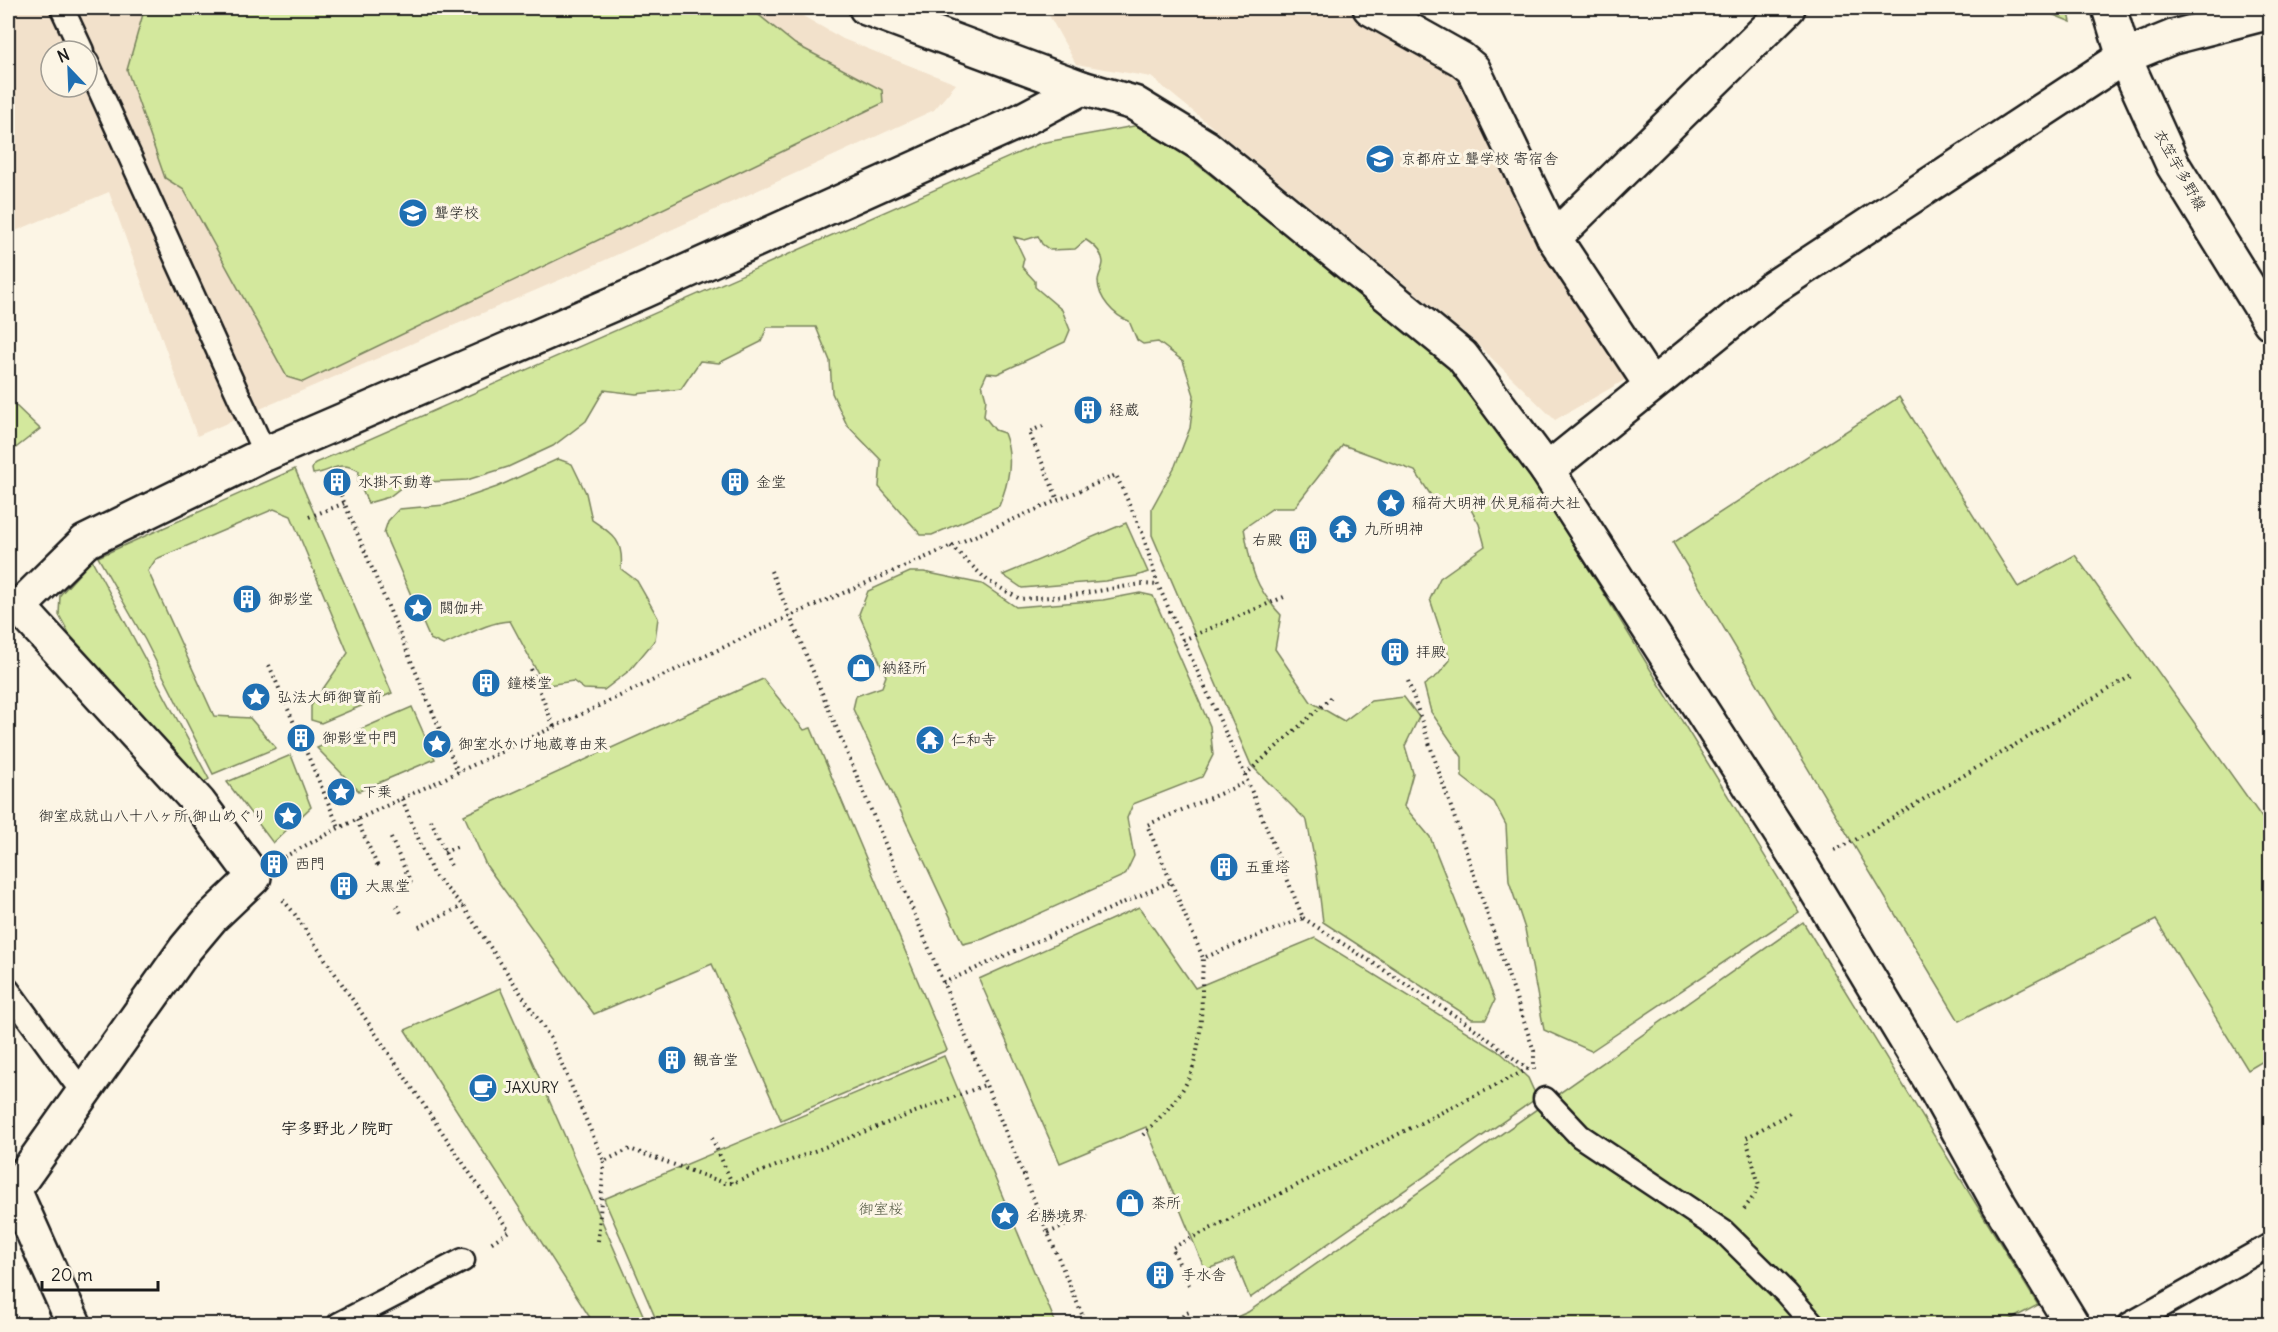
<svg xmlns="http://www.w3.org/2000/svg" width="2278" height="1332" font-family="Delius,'Klee One',sans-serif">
	<rect width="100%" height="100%" fill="#fcf5e5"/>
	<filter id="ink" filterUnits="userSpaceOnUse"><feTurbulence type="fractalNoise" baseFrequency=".0167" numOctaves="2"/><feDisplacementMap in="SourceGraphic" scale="12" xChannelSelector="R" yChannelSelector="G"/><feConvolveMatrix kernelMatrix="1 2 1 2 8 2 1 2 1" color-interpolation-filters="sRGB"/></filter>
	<g filter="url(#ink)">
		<g fill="#f2e1cb" fill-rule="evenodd">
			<path d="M 8,8 L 789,8 L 843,39 L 956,84 L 934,110 L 592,266 L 197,436 L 109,192 L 8,234 ZM 51,51 L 87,51 L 87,87 L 51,87 Z"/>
			<polygon points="1045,8 1351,8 1468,75 1630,377 1555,420 1473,340 1151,77 1076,64"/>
		</g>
		<g fill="#d3e89d" stroke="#78825c" stroke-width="1.5">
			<polygon points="151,8 750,8 795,44 882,90 883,103 303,382 287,377 184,190 165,178 127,70 143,14"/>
			<polygon points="2037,8 2068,8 2071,22"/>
			<path d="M 1145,124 L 1450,362 L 1530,473 L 1799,912 L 1591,1051 L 1544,1030 L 1525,929 L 1509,881 L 1506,825 L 1494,802 L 1462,777 L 1462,757 L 1431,712 L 1424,685 L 1438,675 L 1450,660 L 1430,599 L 1440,578 L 1485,546 L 1479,524 L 1465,499 L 1434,500 L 1415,471 L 1343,445 L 1294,508 L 1273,508 L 1244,528 C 1251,568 1253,585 1281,615 L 1275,649 L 1311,702 L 1344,721 L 1371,701 L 1404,697 L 1419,717 L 1405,746 L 1413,773 L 1404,806 L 1430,837 L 1495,1000 L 1486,1019 L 1472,1019 L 1323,922 L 1317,873 L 1307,821 L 1251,765 L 1152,535 L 1152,508 L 1175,466 L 1190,428 L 1194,395 L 1183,361 L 1158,342 L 1143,344 L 1137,340 L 1129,321 C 1114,316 1098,298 1098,281 C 1098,275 1103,269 1103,262 C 1102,253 1094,245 1086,240 L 1075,249 L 1050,250 L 1042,244 L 1038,236 L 1025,240 L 1014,237 L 1024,258 L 1022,267 L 1035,281 L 1035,287 L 1062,310 L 1070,330 L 1065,342 L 997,374 L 987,373 L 982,384 L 986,399 L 984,416 L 995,430 L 1004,433 C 1014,458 1009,482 999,506 L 932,535 L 921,535 L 879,487 L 881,460 L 847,425 L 832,393 L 830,361 L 816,327 L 767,327 L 761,342 L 719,363 L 700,361 L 681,389 L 636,394 L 604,390 L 586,421 L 553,446 L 508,467 L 467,480 L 407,483 L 389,497 L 368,503 L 358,481 L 359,471 C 338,459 333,472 313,474 L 312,469 L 315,463 L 1041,143 Z"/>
			<polygon points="1899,397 2018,587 2075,555 2270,829 2270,1057 2248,1070 2156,920 1959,1021 1673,543"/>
			<polygon points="15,405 40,429 8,454 8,407"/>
			<path d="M 558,459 L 572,464 L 586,493 L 592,520 C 614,535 624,541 621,569 L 637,581 L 658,618 L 655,640 L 630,670 L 604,690 L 584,689 L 573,681 L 548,685 L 540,677 L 510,621 C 487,622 464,637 443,645 L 430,639 L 384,533 L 388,521 L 399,509 L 445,505 L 497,487 Z"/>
			<polygon points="295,469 392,693 321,723 311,720 311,706 348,653 291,516 274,509 156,559 148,571 214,716 250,718 276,748 213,774 145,640 98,557"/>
			<polygon points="1126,523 1148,572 1137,576 1105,581 1022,588 1003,575"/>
			<polygon points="92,560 209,779 203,783 70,635 59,615 60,595"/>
			<polygon points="910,572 924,572 982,584 1016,607 1103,600 1140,593 1153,596 1210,726 1213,755 1202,777 1133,804 1127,818 1134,856 1125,875 983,939 963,944 853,709 856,696 882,687 886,676 859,614 868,591"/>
			<polygon points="763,679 804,730 811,728 947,1050 781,1120 712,964 594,1014 486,865 464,815"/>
			<polygon points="412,707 435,759 359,791 317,748"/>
			<polygon points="291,755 311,807 273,843 227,782"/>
			<polygon points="1139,907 1195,988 1315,938 1501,1053 1528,1078 1537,1098 1250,1298 1234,1259 1205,1270 1146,1127 1060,1163 979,979"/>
			<polygon points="1803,922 2038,1305 2002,1324 1221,1324 1248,1312"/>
			<polygon points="500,988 647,1324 594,1324 405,1030"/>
			<polygon points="944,1056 1056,1324 658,1324 604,1199"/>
		</g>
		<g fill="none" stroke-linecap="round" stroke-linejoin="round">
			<g stroke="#1c1c1c" stroke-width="27">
				<g id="lane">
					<polyline points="62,8 82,51"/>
					<polyline points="87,62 265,454"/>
					<polyline points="8,990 83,1093"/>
					<polyline points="1545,1099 1580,1136 1724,1232 1786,1293 1813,1324"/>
					<polyline points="339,1324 463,1260"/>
					<polyline points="2130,1324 2270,1245"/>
				</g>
			</g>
			<g stroke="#1c1c1c" stroke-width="38">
				<g id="street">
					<polyline points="866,8 1082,88 1134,103 1206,147 1462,356 1547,470 1801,865 1932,1083 1999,1204 2072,1324"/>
					<polyline points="1370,8 1461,59 1473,69 1554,238 1651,385"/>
					<polyline points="1554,238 1788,8"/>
					<polyline points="1547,470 1771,289 2124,57 2173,37 2270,12"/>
					<polyline points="74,1324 14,1190 186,948 212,917 254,877 199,803 19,607 85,542 265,454 643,291 1020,121 1082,88"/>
				</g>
			</g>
			<g stroke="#1c1c1c" stroke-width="38">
				<polyline id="primary" points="2109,8 2124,57 2173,165 2270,322"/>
			</g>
			<g stroke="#1c1c1c" stroke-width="4" stroke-dasharray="1.5 4.5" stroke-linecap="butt">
				<polyline points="1043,426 1029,432 1058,500"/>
				<polyline points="341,495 458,772"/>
				<polyline points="309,517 345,503"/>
				<polyline points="951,546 988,581 1020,599 1067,596 1141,584 1158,585"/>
				<polyline points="771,571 1086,1324"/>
				<polyline points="1183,640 1284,597"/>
				<polyline points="269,665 339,828"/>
				<polyline points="531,669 554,727"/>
				<polyline points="1408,681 1534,1051 1534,1070"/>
				<polyline points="1245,775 1333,696"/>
				<polyline points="402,799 433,874 463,906 551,1039 604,1161 630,1149 725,1183 732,1183 985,1085"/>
				<polyline points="357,820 377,865 375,866"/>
				<polyline points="431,820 451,866"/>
				<polyline points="391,838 411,883"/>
				<polyline points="1834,850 1855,840 2131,676"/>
				<polyline points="444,852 459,846"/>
				<polyline points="284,857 339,828 790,616 1116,475 1142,532 1158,585 1245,775 1303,918 1203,958 1147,825 1247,782"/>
				<polyline points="283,900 294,913 509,1231 489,1244"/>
				<polyline points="397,906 401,913"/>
				<polyline points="1303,918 1471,1026 1529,1070"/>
				<polyline points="419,927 463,906"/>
				<polyline points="943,983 1170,882"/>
				<path d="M 1143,1135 C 1160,1117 1182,1097 1191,1073 C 1204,1037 1201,995 1203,958"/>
				<polyline points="712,1138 732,1183"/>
				<polyline points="1744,1209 1754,1196 1759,1185 1746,1138 1793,1111"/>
				<polyline points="1048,1233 1092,1214"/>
				<polyline points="598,1241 604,1161"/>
				<polyline points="1189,1285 1172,1248 1528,1069"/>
				<polyline points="1167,1324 1182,1318 1184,1314 1192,1311"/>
			</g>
			<use href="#lane" stroke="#fcf5e5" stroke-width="22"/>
			<use href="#street" stroke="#fcf5e5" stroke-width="33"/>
			<use href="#primary" stroke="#fcf5e5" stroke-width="33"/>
		</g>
	</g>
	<defs>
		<g id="university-disc" transform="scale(1.5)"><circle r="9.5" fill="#1f6fb2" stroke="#fcf5e5"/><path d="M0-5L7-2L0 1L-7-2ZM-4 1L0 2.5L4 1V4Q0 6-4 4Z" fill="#fff"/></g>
		<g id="school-disc" transform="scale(1.5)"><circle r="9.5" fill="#1f6fb2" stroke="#fcf5e5"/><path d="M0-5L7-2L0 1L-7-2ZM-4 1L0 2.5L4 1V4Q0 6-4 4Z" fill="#fff"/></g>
		<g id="building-disc" transform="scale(1.5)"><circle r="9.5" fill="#1f6fb2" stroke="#fcf5e5"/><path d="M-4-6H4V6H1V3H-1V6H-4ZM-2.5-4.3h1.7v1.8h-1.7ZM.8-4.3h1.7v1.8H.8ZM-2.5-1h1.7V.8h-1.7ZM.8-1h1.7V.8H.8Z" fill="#fff"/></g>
		<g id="sight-disc" transform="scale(1.5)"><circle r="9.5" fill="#1f6fb2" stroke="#fcf5e5"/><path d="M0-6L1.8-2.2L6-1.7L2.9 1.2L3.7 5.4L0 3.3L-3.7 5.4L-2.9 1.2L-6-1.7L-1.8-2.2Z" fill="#fff"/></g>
		<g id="temple-disc" transform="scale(1.5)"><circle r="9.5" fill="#1f6fb2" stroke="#fcf5e5"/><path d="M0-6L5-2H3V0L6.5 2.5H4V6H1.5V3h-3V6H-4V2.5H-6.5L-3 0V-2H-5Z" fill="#fff"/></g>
		<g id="shop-disc" transform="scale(1.5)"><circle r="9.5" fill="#1f6fb2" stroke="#fcf5e5"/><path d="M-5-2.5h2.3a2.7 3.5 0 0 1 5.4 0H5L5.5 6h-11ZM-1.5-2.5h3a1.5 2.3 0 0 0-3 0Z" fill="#fff"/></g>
		<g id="cafe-disc" transform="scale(1.5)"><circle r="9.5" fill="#1f6fb2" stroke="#fcf5e5"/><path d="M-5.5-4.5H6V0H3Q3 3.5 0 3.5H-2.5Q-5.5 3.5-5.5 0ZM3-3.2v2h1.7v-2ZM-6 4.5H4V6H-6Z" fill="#fff"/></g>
	</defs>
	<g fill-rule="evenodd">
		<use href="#university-disc" x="1380" y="159"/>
		<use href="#school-disc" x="413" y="213"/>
		<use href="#building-disc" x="1088" y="410"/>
		<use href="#building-disc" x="337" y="482"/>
		<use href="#building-disc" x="735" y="482"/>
		<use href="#sight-disc" x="1391" y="503"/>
		<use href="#temple-disc" x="1343" y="529"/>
		<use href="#building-disc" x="1303" y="540"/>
		<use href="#building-disc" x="247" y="599"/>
		<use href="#sight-disc" x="418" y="608"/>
		<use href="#building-disc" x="1395" y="652"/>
		<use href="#shop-disc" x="861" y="668"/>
		<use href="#building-disc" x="486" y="683"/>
		<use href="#sight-disc" x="256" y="697"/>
		<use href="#building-disc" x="301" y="738"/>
		<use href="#temple-disc" x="930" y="740"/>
		<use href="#sight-disc" x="437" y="744"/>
		<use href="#sight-disc" x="341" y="792"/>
		<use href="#sight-disc" x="288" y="816"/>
		<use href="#building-disc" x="274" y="864"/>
		<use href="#building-disc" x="1224" y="867"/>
		<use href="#building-disc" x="344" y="886"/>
		<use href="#building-disc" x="672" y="1060"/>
		<use href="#cafe-disc" x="483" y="1088"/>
		<use href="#shop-disc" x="1130" y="1203"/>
		<use href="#sight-disc" x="1005" y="1216"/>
		<use href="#building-disc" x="1160" y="1275"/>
	</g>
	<g text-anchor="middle" stroke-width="6" stroke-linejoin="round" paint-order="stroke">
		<g font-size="15" fill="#1c1c1c" stroke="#fcf5e5" text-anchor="start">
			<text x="1401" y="164">京都府立 聾学校 寄宿舎</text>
			<text x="434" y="218">聾学校</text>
			<text x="1109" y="415">経蔵</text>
			<text x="358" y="487">水掛不動尊</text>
			<text x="756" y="487">金堂</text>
			<text x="1412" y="508">稲荷大明神 伏見稲荷大社</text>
			<text x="1364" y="534">九所明神</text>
			<text x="1282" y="545" text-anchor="end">右殿</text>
			<text x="268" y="604">御影堂</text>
			<text x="439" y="613">閼伽井</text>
			<text x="1416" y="657">拝殿</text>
			<text x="882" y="673">納経所</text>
			<text x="507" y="688">鐘楼堂</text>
			<text x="277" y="702">弘法大師御寶前</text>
			<text x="322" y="743">御影堂中門</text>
			<text x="951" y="745">仁和寺</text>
			<text x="458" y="749">御室水かけ地蔵尊由来</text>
			<text x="362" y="797">下乗</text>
			<text x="267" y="821" text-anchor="end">御室成就山八十八ヶ所 御山めぐり</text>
			<text x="295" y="869">西門</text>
			<text x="1245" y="872">五重塔</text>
			<text x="365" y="891">大黒堂</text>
			<text x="693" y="1065">観音堂</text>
			<text x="504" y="1093">JAXURY</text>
			<text x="1151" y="1208">茶所</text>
			<text x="1026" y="1221">名勝境界</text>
			<text x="1181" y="1280">手水舎</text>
		</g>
		<g font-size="15" fill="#1c1c1c" stroke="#fcf5e5">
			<text transform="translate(2180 170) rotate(61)" y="5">衣笠宇多野線</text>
		</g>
		<g font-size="15" fill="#535943" stroke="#fcf5e5">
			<text x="881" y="1214">御室桜</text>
		</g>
		<g font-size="16" font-weight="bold" fill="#1c1c1c" stroke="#fcf5e5">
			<text x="337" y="1134">宇多野北ノ院町</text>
		</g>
	</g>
	<rect width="2278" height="1332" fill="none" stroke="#fcf5e5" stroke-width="30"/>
	<rect x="15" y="15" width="2248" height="1302" fill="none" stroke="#1c1c1c" stroke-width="2" filter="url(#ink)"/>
	<g transform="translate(69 69) rotate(337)"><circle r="28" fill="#fcf5e5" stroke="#a29e95" stroke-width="1.5"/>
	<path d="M0-4.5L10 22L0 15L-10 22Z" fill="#1f6fb2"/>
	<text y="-9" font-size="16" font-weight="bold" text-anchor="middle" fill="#1c1c1c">N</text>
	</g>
	<path d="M42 1281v9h116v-9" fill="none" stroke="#1c1c1c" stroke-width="3"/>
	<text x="51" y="1281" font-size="18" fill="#1c1c1c" stroke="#fcf5e5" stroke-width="4.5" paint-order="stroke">20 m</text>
</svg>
